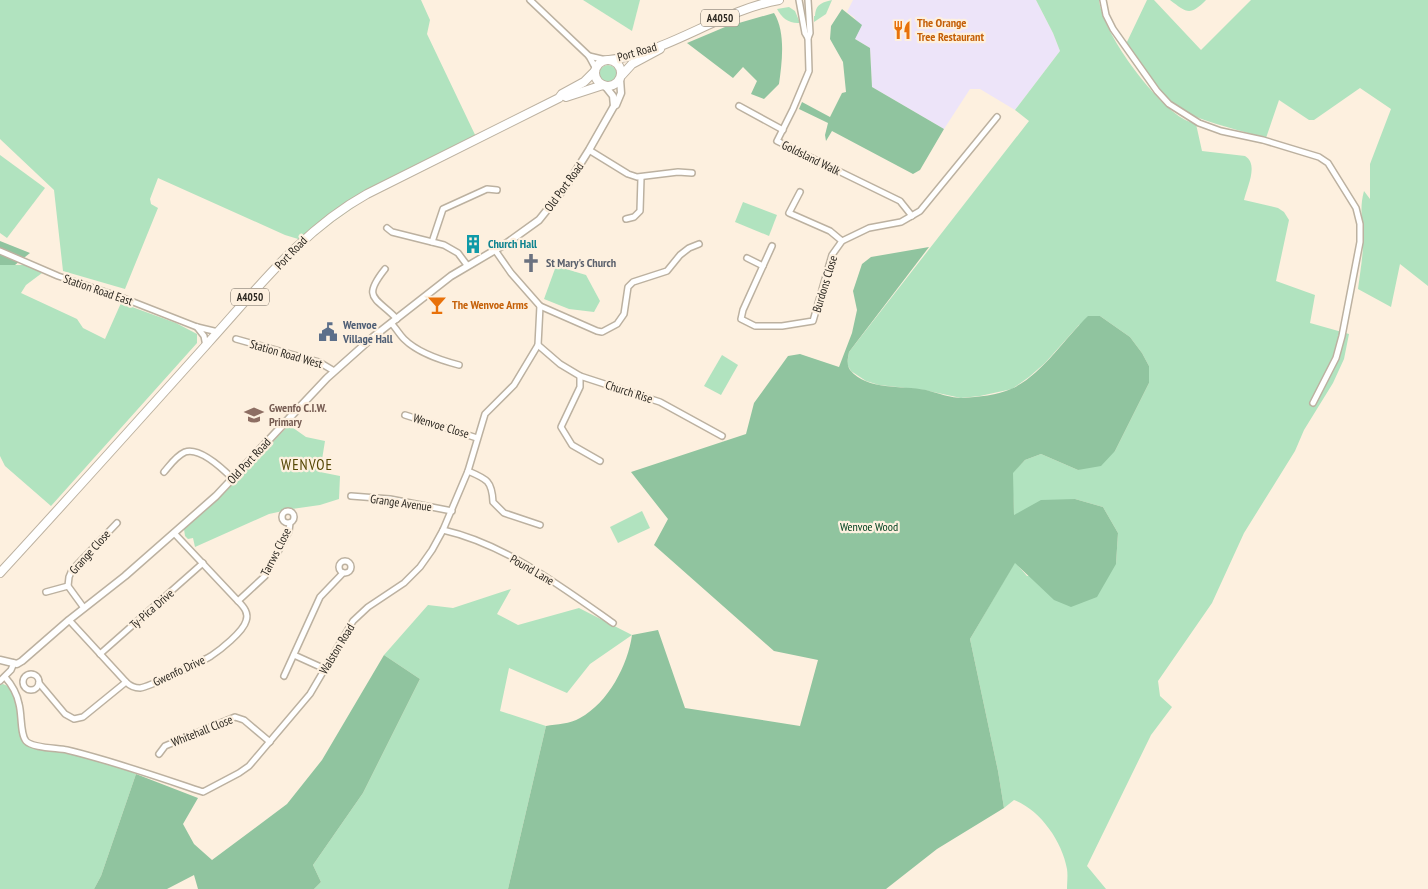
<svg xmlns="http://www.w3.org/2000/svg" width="1428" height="889" font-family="'PT Sans Narrow',sans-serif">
	<rect width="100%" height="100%" fill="#fdf0df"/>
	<polygon fill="#ede4f9" points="853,0 1036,0 1053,33 1060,51 1015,110 980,89 970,89 944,129 872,87 870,48 855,39 855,18 847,12"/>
	<g fill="#b1e3bf">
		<polygon points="0,0 421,0 430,20 427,34 478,141 376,192 333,222 308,242 285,235 158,178 150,199 151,204 158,208 125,289 63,271 54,190 0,139"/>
		<polygon points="583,0 640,0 632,31"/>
		<path d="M 832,0 L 826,14 L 814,22 L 814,16 L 815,16 C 816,4 821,3 832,0 Z"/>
		<path d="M 1036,0 L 1099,0 C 1103,34 1153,100 1182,118 C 1186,121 1192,122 1196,124 L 1202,151 L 1245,156 C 1259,164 1247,187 1244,200 L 1278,208 L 1284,212 L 1289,220 L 1276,281 L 1315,295 L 1310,323 L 1349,334 L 1344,359 L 1333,383 L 1304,430 L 1295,451 L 1244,533 L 1212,603 L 1158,681 L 1160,696 L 1172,707 L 1151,735 L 1087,866 L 1106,889 L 1067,889 C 1067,883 1068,875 1067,869 C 1062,841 1040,810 1014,800 L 1004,808 L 998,771 L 970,639 L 1015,562 L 1027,576 L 1116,564 L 1118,533 L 1103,507 L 1075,499 L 1014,515 L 1012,473 L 1025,460 L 1041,454 L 1078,470 L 1115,451 L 1149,383 L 1149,366 L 1142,353 L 1130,337 L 1100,316 L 1079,325 L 1045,363 L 1029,377 L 1012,389 L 980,396 L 961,398 L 924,390 L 879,385 L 866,381 L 851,371 L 847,364 L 849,352 L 1029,121 L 1015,110 L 1060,51 L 1053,33 Z"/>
		<path d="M 1147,0 L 1154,0 L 1201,50 L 1251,0 L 1428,0 L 1428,286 L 1400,264 L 1391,307 L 1358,289 C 1360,273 1363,257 1363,242 C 1363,224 1359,208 1364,191 L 1370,199 L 1370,164 L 1391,109 L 1360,88 L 1314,120 L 1309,120 L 1279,100 L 1266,138 C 1240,130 1190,120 1170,102 C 1152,86 1140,63 1126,44 Z"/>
		<path d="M 1170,0 L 1206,0 C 1190,16 1187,13 1170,0 Z"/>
		<path d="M 789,7 L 795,11 L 800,23 C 789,24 782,18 777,9 Z"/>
		<circle cx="608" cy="74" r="9"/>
		<polygon points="0,155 45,188 7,238 0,233"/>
		<polygon points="743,202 777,215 769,236 735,222"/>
		<polygon points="0,265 26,265 42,273 26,285 21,293 77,319 83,328 105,339 121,303 176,323 197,334 197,343 51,506 5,466 0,456"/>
		<polygon points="556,266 586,275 600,301 594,312 569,309 544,299"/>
		<polygon points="722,355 738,365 721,395 704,386"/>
		<polygon points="289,425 306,437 325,441 320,472 340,476 339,499 320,505 292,509 269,514 195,547 193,538 188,539 185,536 184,529 219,498"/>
		<polygon points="642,511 650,528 618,543 610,527"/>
		<polygon points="511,589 497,614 518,625 579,608 632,635 590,664 567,693 509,668 500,711 546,726 508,889 314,889 321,882 313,865 363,793 420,679 384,655 428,605 453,608"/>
		<path d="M 3,684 C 26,692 11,732 28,745 L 65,751 L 112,763 L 136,774 L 101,876 L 94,889 L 0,889 L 0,685 Z"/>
	</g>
	<g fill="#90c49f">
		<polygon points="842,9 862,25 855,39 870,48 872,87 944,129 920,170 913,174 832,131 826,141 825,135 828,123 799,109 802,102 830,117 842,93 846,92 843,62 830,39 831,26"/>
		<path d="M 774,13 C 786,32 782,63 779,84 L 764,99 L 751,94 L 757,81 L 743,67 L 733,78 L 687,43 L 725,27 Z"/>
		<polygon points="0,241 30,253 15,265 0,265"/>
		<path d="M 929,247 L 849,352 C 848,358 846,364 850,370 C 868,391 901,385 926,390 C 937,393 951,398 963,398 C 978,397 998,395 1011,389 C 1041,376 1065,338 1088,316 L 1100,316 L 1130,337 L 1142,353 L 1149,366 L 1149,383 L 1115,451 L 1101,466 L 1078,470 L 1041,454 L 1025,460 L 1013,473 L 1014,515 L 1041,500 L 1075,499 L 1103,507 L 1118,533 L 1116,564 L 1097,597 L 1071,607 L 1054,600 L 1015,563 L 970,639 L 998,771 L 1004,808 L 937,849 L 886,889 L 508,889 L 546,726 C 557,724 570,724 580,718 C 608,703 628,665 632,635 L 658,630 L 685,708 L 800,726 L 818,660 L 774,651 L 654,545 L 668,519 L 631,472 L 746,434 L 754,403 L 788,356 L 800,354 L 839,367 L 852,333 L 857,310 L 853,291 L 862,264 L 871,257 Z"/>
		<polygon points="384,655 420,679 363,793 313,865 321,882 314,889 198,889 194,875 167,889 94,889 101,876 136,774 198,798 183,824 194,844 212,860 287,804 322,760"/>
	</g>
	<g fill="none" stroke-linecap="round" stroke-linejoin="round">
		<g stroke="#bcb1a0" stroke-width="8">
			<g id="minor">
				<polyline points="530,0 589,56 596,69"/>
				<polyline points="799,0 805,33 808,38 809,71 793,109 777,141 900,201 912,216"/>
				<polyline points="1103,0 1106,15 1113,29 1157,91 1169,104 1199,123 1221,131 1263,140 1319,157 1328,163 1356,208 1360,224 1360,242 1342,336 1336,358 1313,403"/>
				<polyline points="808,38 810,33 808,0"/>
				<polyline points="589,56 606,60"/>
				<polyline points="739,106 783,130"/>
				<polyline points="589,150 628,174 637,177 678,172 692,173"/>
				<polyline points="800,192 789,213 830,231 842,241"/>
				<polyline points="626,219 634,217 640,211 641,178"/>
				<polyline points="387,228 392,232 444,245 458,253 467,265"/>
				<polyline points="432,242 443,209 487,189 497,190"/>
				<polyline points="772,246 743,310 741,319 755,326 782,326 813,321 832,255 842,241 869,228 901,222 920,211 997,117"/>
				<polyline points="0,251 58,276 123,298 197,327 218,332"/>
				<polyline points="747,258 763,266"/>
				<path d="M 385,269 C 361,299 376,297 397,319"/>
				<polyline points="540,306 597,331 602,332 617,324 624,314 628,287 633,282 667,271 680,255 689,248 699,244"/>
				<path d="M 391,323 C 396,328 399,334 404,339 C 418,353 440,360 459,365"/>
				<polyline points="197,327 204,336 206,346"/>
				<polyline points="236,339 319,362 334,371"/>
				<polyline points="538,345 560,364 580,376 660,402 722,436"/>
				<polyline points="580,376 580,387 561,427 572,445 600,461"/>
				<polyline points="405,415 477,438"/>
				<path d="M 468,471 C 487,479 492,481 493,502 L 504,513 L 540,525"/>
				<path d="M 164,472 C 170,465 176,456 185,452 C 200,447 223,469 233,479"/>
				<polyline points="351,496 390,499 452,511"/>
				<circle cx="288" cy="517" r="6"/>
				<path d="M 443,530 C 505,544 562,587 613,623"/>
				<circle cx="345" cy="567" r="6"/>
				<polyline points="46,592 68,586"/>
				<polyline points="238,601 265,576 289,531 290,523"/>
				<polyline points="84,608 68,586 69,577 72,570 117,523"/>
				<path d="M 69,620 L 126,682 C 130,686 134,688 140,688 C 149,687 201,662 211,656 C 220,650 243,632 246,621 C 249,613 244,607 238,601 L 174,533"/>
				<polyline points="100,654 203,563"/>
				<polyline points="294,655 325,669"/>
				<circle cx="31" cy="682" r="8"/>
				<polyline points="284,676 320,597 343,573"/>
				<path d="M 5,677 C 12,685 17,693 19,704 C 22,714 20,734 26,741 C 32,748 57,748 67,750 C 113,761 158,777 203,792 L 239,773 L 249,766 L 310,694 L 353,621 L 368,607 L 404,583 L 420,567 L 432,550 L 443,530 L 468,471 L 485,414 L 514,385 L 538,345 L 540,306 L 511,273 L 495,250"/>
				<polyline points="0,681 11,670 14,663"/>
				<polyline points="39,683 65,714 74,719 83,717 126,682"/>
				<polyline points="159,754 165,746 235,717 244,720 270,742"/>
			</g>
		</g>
		<g stroke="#bcb1a0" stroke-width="9">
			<g id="tertiary">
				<polyline points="605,86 613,96 614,106"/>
				<polyline points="0,660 17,664 22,661 69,620 125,576 216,496 327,378 373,337 451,276 507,243 539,220 567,185 589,150 614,106 616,105 621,93 620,79"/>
			</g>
		</g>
		<g stroke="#bcb1a0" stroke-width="10">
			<g id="primary">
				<circle cx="608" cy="73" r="13"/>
				<path d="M 609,60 C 669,53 719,11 779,0"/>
				<polyline points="622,75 632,64 660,49"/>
				<polyline points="566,97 603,85"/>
				<path d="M 0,573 C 70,497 139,420 208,343 C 257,289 302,230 367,194 L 559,98 L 562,94 L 584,82 L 595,71"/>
			</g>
		</g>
		<use href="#minor" stroke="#fff" stroke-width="5"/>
		<use href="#tertiary" stroke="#fff" stroke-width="6"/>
		<use href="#primary" stroke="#fff" stroke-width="8"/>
	</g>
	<defs>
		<g id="restaurant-bare" transform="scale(1.5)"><path d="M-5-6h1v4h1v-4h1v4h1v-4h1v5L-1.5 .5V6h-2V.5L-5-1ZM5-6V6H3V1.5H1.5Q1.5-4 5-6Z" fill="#e8710a" stroke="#fdf0df" stroke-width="2.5" paint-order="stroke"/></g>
		<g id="building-bare" transform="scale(1.5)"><path d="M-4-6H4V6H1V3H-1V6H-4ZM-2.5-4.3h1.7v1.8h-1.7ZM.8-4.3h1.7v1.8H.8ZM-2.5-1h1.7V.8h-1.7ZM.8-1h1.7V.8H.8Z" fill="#0f9aa8" stroke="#fdf0df" stroke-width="2.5" paint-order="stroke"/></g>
		<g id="church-bare" transform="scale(1.5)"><path d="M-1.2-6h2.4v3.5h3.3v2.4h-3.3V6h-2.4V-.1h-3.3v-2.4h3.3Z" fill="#6b7280" stroke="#fdf0df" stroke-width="2.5" paint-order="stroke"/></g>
		<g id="bar-bare" transform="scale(1.5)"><path d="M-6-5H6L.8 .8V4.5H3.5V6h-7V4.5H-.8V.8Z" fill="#e8710a" stroke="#fdf0df" stroke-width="2.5" paint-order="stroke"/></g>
		<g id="civic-bare" transform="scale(1.5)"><path d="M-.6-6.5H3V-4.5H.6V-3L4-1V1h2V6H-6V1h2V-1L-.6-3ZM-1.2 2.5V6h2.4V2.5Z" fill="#5c6f8a" stroke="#fdf0df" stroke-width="2.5" paint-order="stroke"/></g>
		<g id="school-bare" transform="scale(1.5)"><path d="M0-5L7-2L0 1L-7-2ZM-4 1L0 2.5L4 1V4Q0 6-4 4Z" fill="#8d6e63" stroke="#fdf0df" stroke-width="2.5" paint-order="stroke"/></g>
	</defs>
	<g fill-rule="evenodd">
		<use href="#restaurant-bare" x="902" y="30"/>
		<use href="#building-bare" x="473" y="244"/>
		<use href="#church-bare" x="531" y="263"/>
		<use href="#bar-bare" x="437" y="305"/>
		<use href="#civic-bare" x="328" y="332"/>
		<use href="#school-bare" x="254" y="415"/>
	</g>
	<g text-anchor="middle" stroke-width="4.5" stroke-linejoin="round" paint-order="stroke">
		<g fill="#fdf0df" stroke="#6b655b" stroke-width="1">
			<rect x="701" y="9.5" width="38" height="17" rx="4"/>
			<rect x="231" y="288.5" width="38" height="17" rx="4"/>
		</g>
		<g font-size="11" font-weight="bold" fill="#2d2922">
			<text x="720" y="22">A4050</text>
			<text x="250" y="301">A4050</text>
		</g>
		<g font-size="12" font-weight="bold" fill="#c56008" stroke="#fdf0df" text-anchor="start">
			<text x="917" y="27">The Orange<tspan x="917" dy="14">Tree Restaurant</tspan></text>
			<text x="452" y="309">The Wenvoe Arms</text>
		</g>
		<g font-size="12" fill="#2d2922" stroke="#fdf0df">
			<text transform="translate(637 52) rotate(-16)" y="4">Port Road</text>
			<text transform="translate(811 158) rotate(26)" y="4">Goldsland Walk</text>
			<text transform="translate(564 187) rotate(-54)" y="4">Old Port Road</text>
			<text transform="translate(291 253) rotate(-46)" y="4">Port Road</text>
			<text transform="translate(825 284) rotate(-73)" y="4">Burdons Close</text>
			<text transform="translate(98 290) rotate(19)" y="4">Station Road East</text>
			<text transform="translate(286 354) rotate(16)" y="4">Station Road West</text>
			<text transform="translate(629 392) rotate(18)" y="4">Church Rise</text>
			<text transform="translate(441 426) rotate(17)" y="4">Wenvoe Close</text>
			<text transform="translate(249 461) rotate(-47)" y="4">Old Port Road</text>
			<text transform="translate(401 503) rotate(8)" y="4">Grange Avenue</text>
			<text transform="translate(90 552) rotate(-48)" y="4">Grange Close</text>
			<text transform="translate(276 552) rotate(-63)" y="4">Tarrws Close</text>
			<text transform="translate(532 570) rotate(30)" y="4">Pound Lane</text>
			<text transform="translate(152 609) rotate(-41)" y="4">Ty-Pica Drive</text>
			<text transform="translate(337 649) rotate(-59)" y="4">Walston Road</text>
			<text transform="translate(179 671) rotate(-25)" y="4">Gwenfo Drive</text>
			<text transform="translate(202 731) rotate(-22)" y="4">Whitehall Close</text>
		</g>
		<g font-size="12" font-weight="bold" fill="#0d838f" stroke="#fdf0df" text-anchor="start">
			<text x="488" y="248">Church Hall</text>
		</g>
		<g font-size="12" font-weight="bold" fill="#5b616d" stroke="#fdf0df" text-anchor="start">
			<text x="546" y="267">St Mary's Church</text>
		</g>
		<g font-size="12" font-weight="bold" fill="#4e5e75" stroke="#fdf0df" text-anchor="start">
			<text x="343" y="329">Wenvoe<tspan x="343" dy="14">Village Hall</tspan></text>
		</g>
		<g font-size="12" font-weight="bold" fill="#785e54" stroke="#fdf0df" text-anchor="start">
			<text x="269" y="412">Gwenfo C.I.W.<tspan x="269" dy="14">Primary</tspan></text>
		</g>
		<g font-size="12" fill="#004220" stroke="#fdf0df">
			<text x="869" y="531">Wenvoe Wood</text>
		</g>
		<g font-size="15" letter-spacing="1" fill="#544704" stroke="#fdf0df">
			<text x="307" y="470">WENVOE</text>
		</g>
	</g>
</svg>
